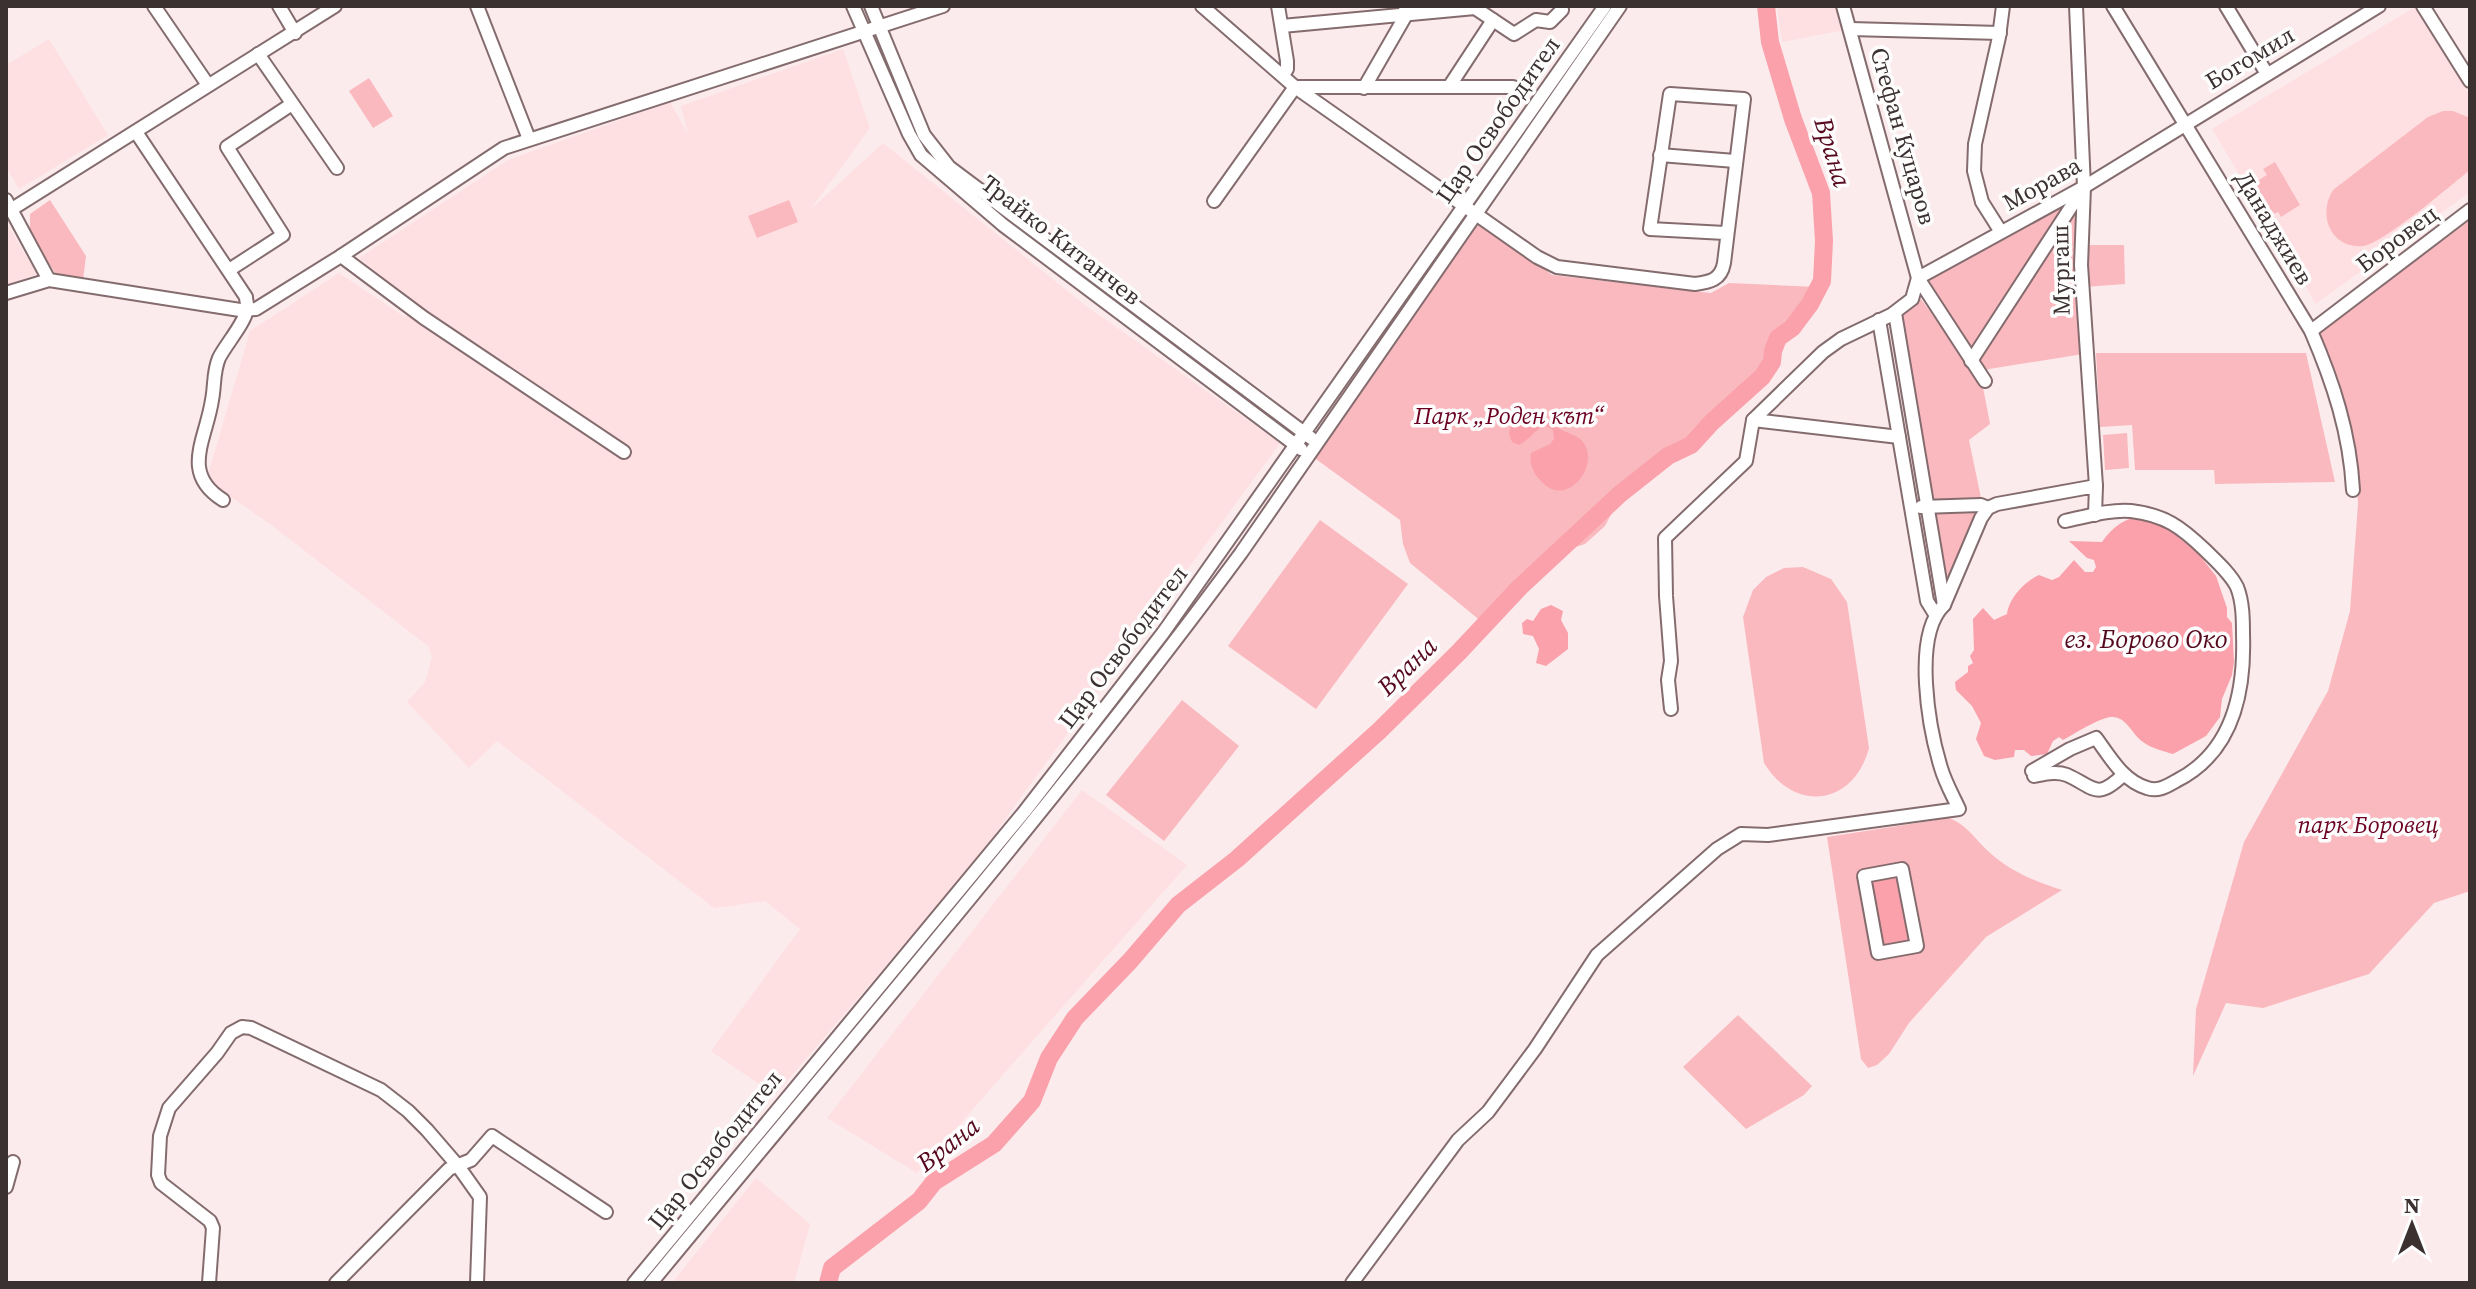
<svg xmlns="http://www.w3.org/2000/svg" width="2476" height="1289" font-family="'Source Serif 4',serif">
	<rect width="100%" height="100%" fill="#fcebec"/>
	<g fill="#fee0e2">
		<polygon points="1777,6 1843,6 1850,29 1782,42"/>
		<polygon points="2415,7 2470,96 2470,192 2316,304 2212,129"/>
		<polygon points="49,39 108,135 19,189 6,167 6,65"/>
		<polygon points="843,49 870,128 810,210 883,143 1085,305 1280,443 1016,804 984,851 775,1095 711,1051 800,929 765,901 714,908 497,741 469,768 407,702 425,682 432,657 428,646 270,524 209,482 209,471 250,331 339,273 405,317 419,307 359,258 508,160 670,102 688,134 681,106"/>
		<polygon points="6,222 37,274 6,284"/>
		<polygon points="1082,790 1187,865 917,1173 827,1118"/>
		<polygon points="756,1178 810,1224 794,1283 672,1283"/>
	</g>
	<g fill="#fab9bf">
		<polygon points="369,78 393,116 373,128 349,91"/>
		<path d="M 2443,111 L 2453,111 L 2470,118 L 2470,170 C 2451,185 2383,244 2363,246 C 2331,249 2317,215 2333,190 L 2428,117 Z"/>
		<polygon points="2275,162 2300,205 2281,217 2278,212 2273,214 2254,183 2267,175 2263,169"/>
		<polygon points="50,200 86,256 83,280 64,279 56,274 30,235 30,214"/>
		<polygon points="789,200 798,222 757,238 748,216"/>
		<polygon points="2078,201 2083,354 1983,370 1976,360"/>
		<polygon points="2066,206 1972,353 1926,279"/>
		<polygon points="1477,217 1552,275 1711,293 1729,283 1817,287 1755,381 1729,410 1687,443 1647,465 1616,505 1605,526 1585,544 1563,551 1482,622 1410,563 1403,544 1400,520 1313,457"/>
		<polygon points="2470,220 2470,891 2434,903 2369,974 2263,1008 2226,1003 2193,1076 2196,1009 2244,842 2328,691 2350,611 2358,504 2355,449 2330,363 2316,335"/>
		<polygon points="2086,245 2124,245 2125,284 2085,287"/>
		<polygon points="1921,299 1982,382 1990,424 1969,440 1981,498 1949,582 1943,585 1899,321 1913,303"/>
		<polygon points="2096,353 2306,353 2335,482 2215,484 2214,470 2135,470 2132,425 2100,427"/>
		<polygon points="2127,433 2129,468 2105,470 2103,435"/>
		<polygon points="1320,520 1408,584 1316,709 1228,646"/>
		<path d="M 1803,567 L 1831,579 L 1847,602 L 1869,748 C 1854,805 1795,814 1764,763 L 1743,617 L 1753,590 L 1766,577 L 1784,568 Z"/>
		<polygon points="1182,700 1239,746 1164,841 1106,795"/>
		<path d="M 1949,818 C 1966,824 1975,839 1988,851 C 2009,871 2034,881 2062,890 L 1986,937 L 1909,1023 L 1889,1054 L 1877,1065 L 1868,1068 L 1861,1059 L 1827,837 Z"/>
		<polygon points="1738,1015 1812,1086 1804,1095 1746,1129 1683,1067"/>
	</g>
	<g fill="#faa1ab">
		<path d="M 1524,410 C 1539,412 1548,423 1562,430 C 1569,434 1578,435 1583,442 C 1601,466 1566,510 1541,481 C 1533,473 1529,463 1531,453 L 1550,444 L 1554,439 L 1553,430 L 1546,426 C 1535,429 1529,440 1519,445 L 1512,442 L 1509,433 L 1513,417 Z"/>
		<path d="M 2143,515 L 2158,521 L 2197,552 L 2216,576 L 2227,608 L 2227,617 L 2232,623 L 2234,662 L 2232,675 L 2222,699 L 2220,717 L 2206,736 L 2173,754 C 2163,751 2153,749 2143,742 C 2130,733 2125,710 2103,719 C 2089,724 2076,733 2063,740 L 2059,737 L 2053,741 L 2047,754 L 2031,756 L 2024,750 L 2015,750 L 2014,757 L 1995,760 L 1984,756 L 1976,739 L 1981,723 L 1972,706 L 1956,690 L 1955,682 L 1968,672 L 1968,666 L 1973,663 L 1970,656 L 1974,650 L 1973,619 L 1983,608 L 1994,620 L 2007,614 C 2009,598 2024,582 2039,575 L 2052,580 L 2059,577 L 2074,560 L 2085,572 L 2093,572 L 2096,567 L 2094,560 L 2087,558 L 2069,541 L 2102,542 C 2112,527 2125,518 2143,515 Z"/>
		<polygon points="1551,605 1563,611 1561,620 1568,633 1568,649 1546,666 1536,663 1539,649 1533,636 1523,634 1522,623 1527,619 1533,621 1541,609"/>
		<polygon points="1901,871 1915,944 1880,951 1866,878"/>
	</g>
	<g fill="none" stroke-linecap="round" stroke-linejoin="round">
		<polyline stroke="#faa1ab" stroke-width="18" points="828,1283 832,1268 919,1201 934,1182 994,1144 1032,1101 1049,1058 1075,1018 1130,961 1178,905 1237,859 1379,731 1459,652 1519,588 1620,494 1668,456 1691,445 1712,422 1762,377 1772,362 1773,351 1778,338 1792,328 1810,304 1822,281 1824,241 1821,193 1793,119 1770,42 1766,6"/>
		<g stroke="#846c6e" stroke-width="16">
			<g id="minor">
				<polyline points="154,6 208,85"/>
				<polyline points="279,6 295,33"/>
				<polyline points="477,6 529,139"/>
				<polyline points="853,6 909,134 921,155 1003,225 1301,449"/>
				<polyline points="871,6 924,135 949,167 1311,438"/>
				<path d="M 1202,6 L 1295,87 L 1537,257 L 1557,267 L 1695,284 C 1710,282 1721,280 1724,263 L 1744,99 L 1670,94 L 1650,229 L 1725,233"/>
				<polyline points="1278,6 1287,61 1287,69 1283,75"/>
				<polyline points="1843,6 1918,278 1985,381"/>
				<polyline points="2076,6 2084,187 2081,265 2096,486"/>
				<path d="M 2113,6 L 2311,331 C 2333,382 2350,433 2353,490"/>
				<polyline points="2226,6 2267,74"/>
				<polyline points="2423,6 2470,81"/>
				<polyline points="1282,26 1475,8 1514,34 1536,20 1550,22 1562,10 1561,6"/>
				<polyline points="1850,29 2000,33"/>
				<polyline points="258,54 337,168"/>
				<polyline points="1449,87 1493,20"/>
				<polyline points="1364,88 1406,15 1405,6"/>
				<path d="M 136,132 L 246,297 C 246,301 248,305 247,309 C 245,323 226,344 219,358 C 213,372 215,385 212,400 C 206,440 180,473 223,500"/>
				<polyline points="1660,155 1735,161"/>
				<polyline points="6,200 49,280"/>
				<polyline points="1214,201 1295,87 1513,87"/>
				<polyline points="12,209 335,6"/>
				<polyline points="2001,232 1982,202 1974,171 1975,144 1999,37 2003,6"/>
				<polyline points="341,256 424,318 624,452"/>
				<polyline points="229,270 283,235 227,147 292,104"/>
				<polyline points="1918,278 2084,187 2379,6"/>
				<polyline points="6,293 49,280 240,310 256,309 341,256 504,148 943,6"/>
				<polyline points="1895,313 1944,605"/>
				<polyline points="1879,320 1927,601 1935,614"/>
				<polyline points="2311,331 2470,210"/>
				<polyline points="1971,361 2082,190"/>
				<polyline points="1753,420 1899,437"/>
				<polyline points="1921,507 1981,505 1988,508"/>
				<polyline points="1671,709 1668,680 1671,661 1666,596 1665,538 1746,461 1753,420 1823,352 1841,339 1891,315 1912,299 1918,278"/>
				<path d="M 2032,771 L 2070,749 L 2096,738 C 2110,757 2123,781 2147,788 C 2158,792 2167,786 2176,781 C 2232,753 2245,693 2243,635 C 2243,620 2243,602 2237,587 C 2230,573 2216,561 2205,550 C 2181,527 2165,515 2131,511 C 2110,509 2085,517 2065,521"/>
				<path d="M 2034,776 C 2045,774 2056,771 2067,775 C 2094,787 2096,801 2123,775"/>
				<polygon points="1902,869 1917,946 1878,953 1864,876"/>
				<polyline points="6,1187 13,1162"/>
				<polyline points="209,1283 213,1228 210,1221 161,1183 158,1175 160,1136 169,1108 217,1053 231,1033 242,1027 251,1028 381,1090 408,1111 427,1130 458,1166 480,1197 477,1283"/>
				<polyline points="336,1283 449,1169 471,1160 492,1136 606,1212"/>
				<polyline points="634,1283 1025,811 1163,633 1605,6"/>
				<path d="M 651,1283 C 850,1041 1055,805 1241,553 L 1620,6"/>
				<path d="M 1352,1283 L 1458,1140 L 1488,1112 L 1535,1049 L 1597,955 L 1717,849 L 1741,834 L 1768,835 L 1959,809 C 1953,796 1945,782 1941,768 C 1929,729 1912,636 1944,605 L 1981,518 L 1988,508 L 1997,504 L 2096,486 L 2095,515"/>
			</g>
		</g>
		<use href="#minor" stroke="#fff" stroke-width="12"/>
	</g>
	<g text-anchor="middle" stroke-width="7" stroke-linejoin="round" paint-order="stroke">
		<g font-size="24" fill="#3b3131" stroke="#fdfdfd">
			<text transform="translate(2250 58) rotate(-31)" y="8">Богомил</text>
			<text transform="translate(1498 120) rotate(-55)" y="8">Цар Освободител</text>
			<text transform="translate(1903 136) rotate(74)" y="8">Стефан Куцаров</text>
			<text transform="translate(2042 184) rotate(-29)" y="8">Морава</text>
			<text transform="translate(2274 228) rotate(59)" y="8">Данаджиев</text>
			<text transform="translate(2397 239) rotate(-37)" y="8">Боровец</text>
			<text transform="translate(1061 240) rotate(38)" y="8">Трайко Китанчев</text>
			<text transform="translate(2061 270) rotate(-91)" y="8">Мургаш</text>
			<text transform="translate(1123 647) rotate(-53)" y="8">Цар Освободител</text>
			<text transform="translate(715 1150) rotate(-51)" y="8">Цар Освободител</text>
		</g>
		<g font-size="24" font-style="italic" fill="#6b0022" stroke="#fdfdfd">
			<text x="1509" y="424">Парк „Роден кът“</text>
			<text x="2368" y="833">парк Боровец</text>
		</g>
		<g font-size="26" font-style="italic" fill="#56081d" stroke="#fdfdfd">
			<text transform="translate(1833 152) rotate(73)" y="9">Врана</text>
			<text x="2146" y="648">ез. Борово Око</text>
			<text transform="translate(1407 666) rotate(-44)" y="9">Врана</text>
			<text transform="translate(948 1144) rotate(-38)" y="9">Врана</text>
		</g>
	</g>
	<rect width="2476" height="1289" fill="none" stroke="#3b3131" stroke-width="16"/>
	<g transform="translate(2412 1225)" stroke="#fdfdfd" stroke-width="6" paint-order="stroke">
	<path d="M0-6L14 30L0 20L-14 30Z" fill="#3b3131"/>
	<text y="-12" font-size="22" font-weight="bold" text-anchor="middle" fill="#3b3131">N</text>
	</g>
</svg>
